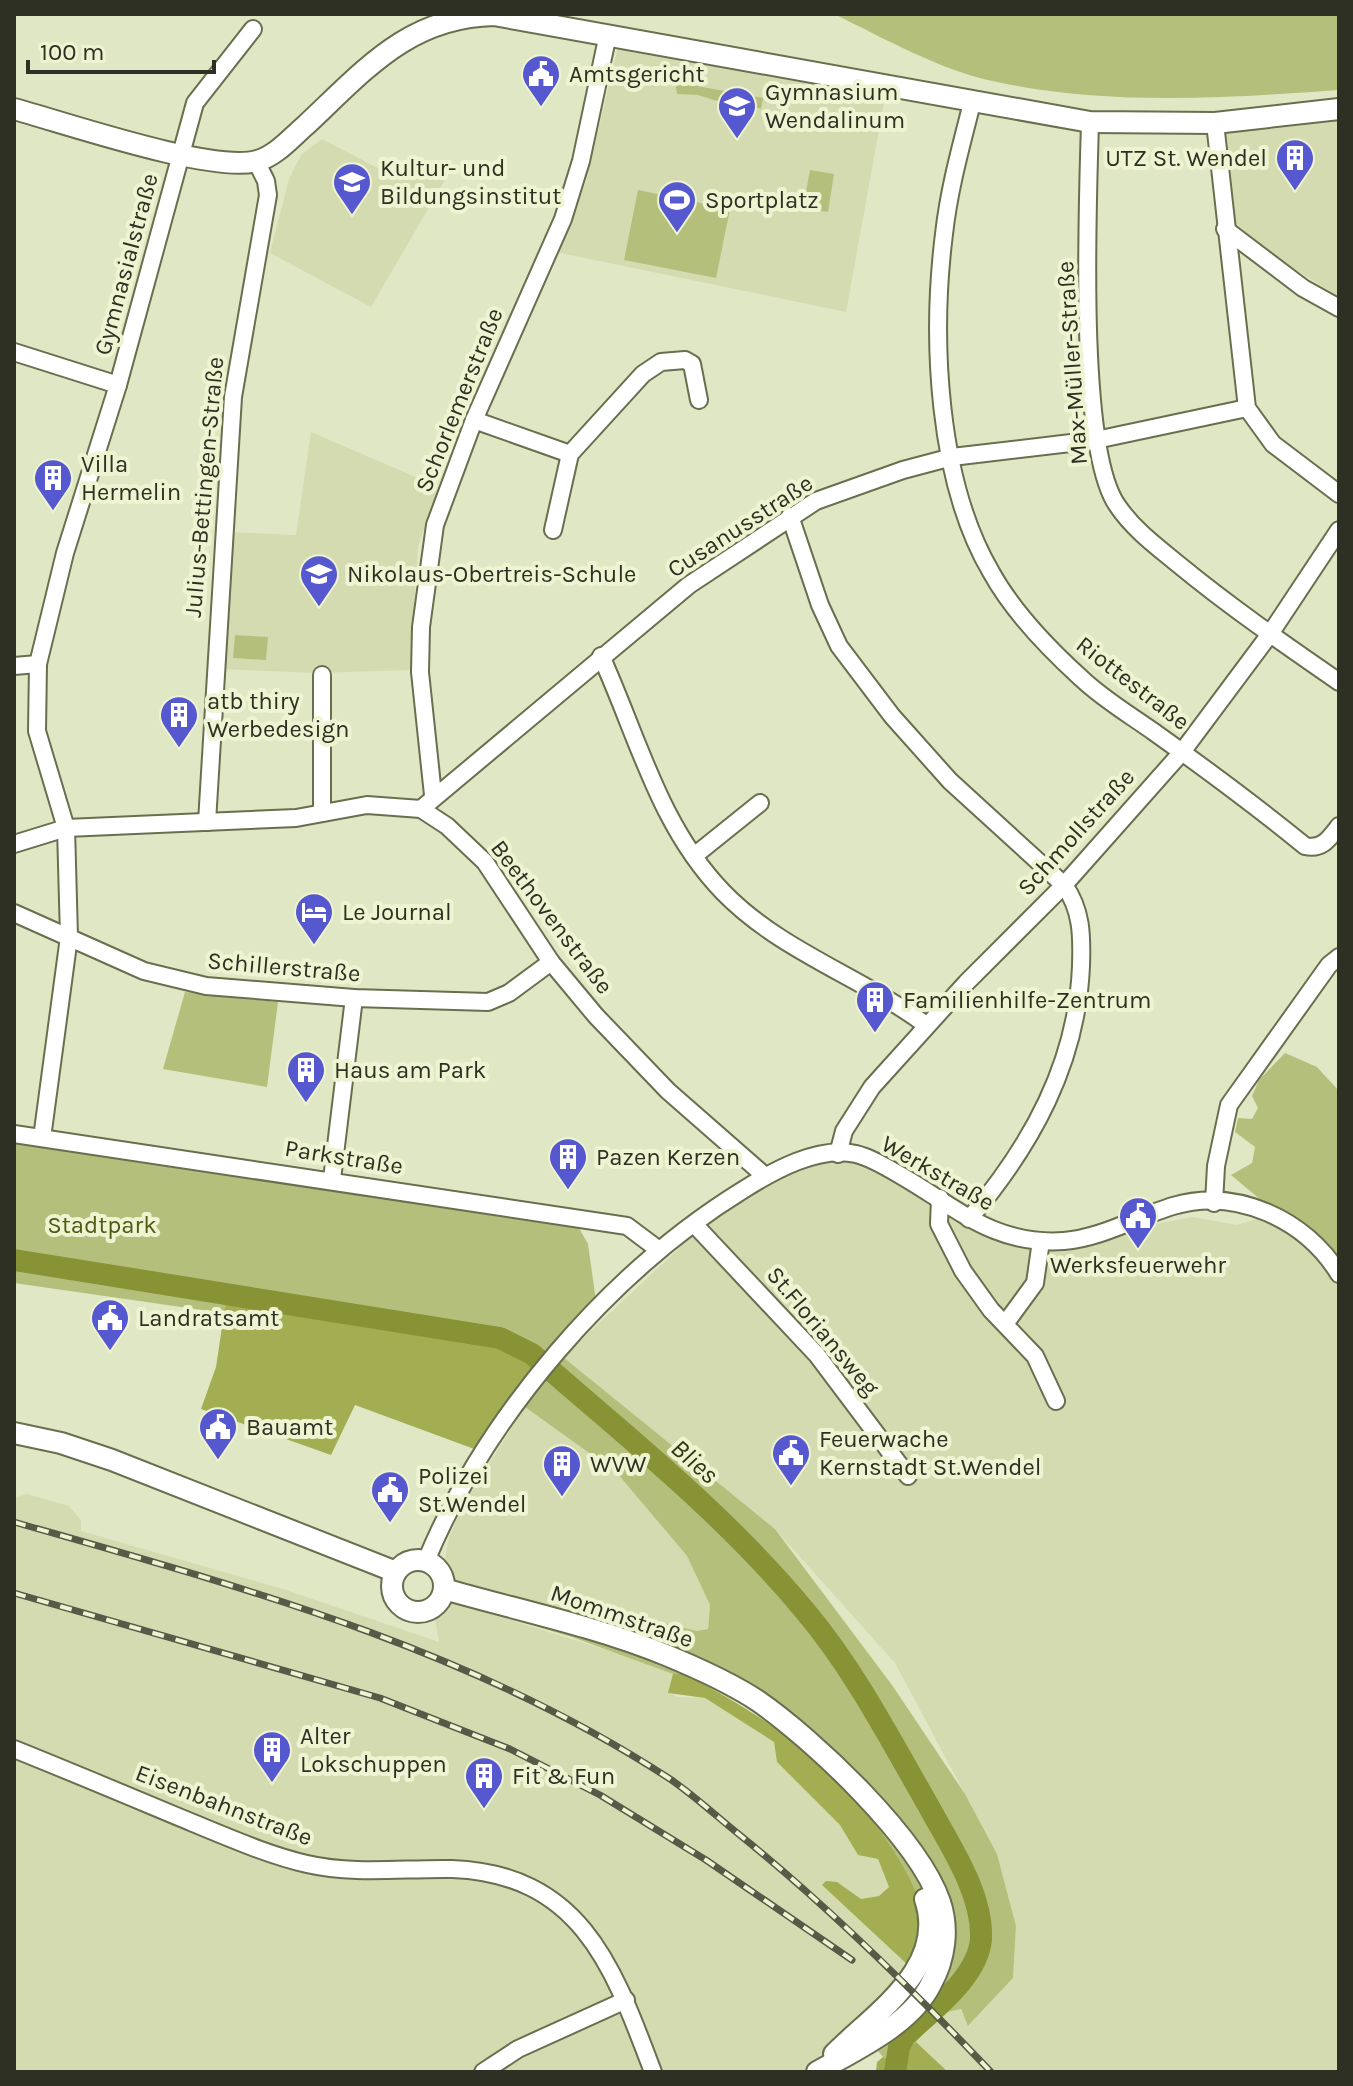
<svg xmlns="http://www.w3.org/2000/svg" width="1353" height="2086" font-family="Karla,sans-serif">
	<rect width="100%" height="100%" fill="#e0e7c4"/>
	<g fill="#d4dbb1">
		<polygon points="618,47 885,97 846,312 556,252 586,182"/>
		<polygon points="1339,120 1339,297 1276,257 1238,226 1228,207 1222,131"/>
		<polygon points="322,139 397,178 410,157 446,178 371,307 270,253 289,179 301,155"/>
		<polygon points="311,432 439,487 418,546 410,670 316,673 219,669 227,532 296,535"/>
		<polygon points="826,1159 856,1159 929,1198 981,1234 1007,1241 1065,1244 1105,1241 1130,1229 1192,1217 1237,1225 1278,1212 1339,1265 1339,2072 948,2072 916,2042 950,2010 960,2009 969,2026 1013,1978 1016,1926 997,1854 895,1663 775,1529 563,1357 706,1223 771,1178"/>
		<polygon points="525,1407 617,1473 687,1556 710,1605 708,1629 697,1631 573,1600 568,1614 461,1585 450,1577 444,1563 449,1538 464,1503"/>
		<polygon points="27,1494 69,1506 81,1520 81,1531 283,1589 439,1642 434,1613 446,1600 658,1666 673,1674 669,1693 678,1697 705,1698 774,1742 777,1762 840,1825 858,1855 878,1859 889,1887 879,1896 861,1899 837,1882 909,1966 874,2007 802,2072 14,2072 14,1498"/>
	</g>
	<g fill="#b5bf7c">
		<path d="M 834,14 L 1339,14 L 1339,90 C 1225,98 1110,106 997,82 C 941,71 886,39 834,14 Z"/>
		<polygon points="675,82 763,98 761,109 742,102 738,105 721,99 717,101 698,95 677,94"/>
		<polygon points="810,170 834,174 828,212 803,208"/>
		<polygon points="638,190 730,209 716,278 624,260"/>
		<polygon points="235,635 268,637 266,660 233,658"/>
		<polygon points="185,992 278,1002 267,1087 163,1069"/>
		<polygon points="1285,1053 1317,1067 1339,1091 1339,1265 1231,1175 1252,1163 1255,1147 1235,1132 1238,1118 1252,1119 1258,1108 1252,1096 1259,1080"/>
		<polygon points="14,1142 579,1228 588,1244 596,1301 530,1370 439,1344 14,1283"/>
		<polygon points="563,1357 775,1529 892,1685 965,1794 997,1854 1016,1926 1013,1978 968,2026 961,2009 942,2013 916,2042 889,2059 883,2057 855,2024 909,1966 924,1927 824,1766 751,1709 685,1674 673,1674 572,1637 446,1600 450,1577 461,1586 568,1614 572,1600 697,1631 708,1629 710,1605 687,1556 617,1473 525,1407"/>
	</g>
	<g fill="#a3ae52">
		<polygon points="227,1294 500,1338 532,1354 533,1374 477,1450 355,1405 331,1455 201,1409 216,1367"/>
		<path d="M 673,1674 L 685,1674 C 775,1722 843,1769 898,1858 C 909,1876 924,1904 924,1926 C 923,1938 914,1955 909,1966 L 822,1885 L 826,1881 L 837,1882 L 861,1899 L 879,1896 L 889,1887 L 878,1859 L 858,1855 L 840,1825 L 777,1762 L 774,1742 L 705,1698 L 668,1693 Z"/>
		<polygon points="916,2042 948,2072 876,2072 877,2062 883,2057 889,2059"/>
	</g>
	<g fill="none" stroke-linecap="round" stroke-linejoin="round">
		<path stroke="#889335" stroke-width="22" d="M 14,1260 L 500,1338 L 532,1354 C 626,1436 725,1514 805,1611 C 854,1669 890,1739 928,1805 C 949,1844 983,1893 981,1939 C 978,1978 930,2012 904,2037 L 899,2047 L 895,2072"/>
		<g stroke="#696e4f" stroke-width="20">
			<g id="minor">
				<path d="M 972,103 C 961,146 949,189 944,234 C 931,338 937,480 991,572 C 1013,612 1048,648 1081,678 C 1103,699 1130,715 1154,732 C 1206,769 1256,806 1305,846 C 1322,850 1329,839 1339,826"/>
				<path d="M 1090,122 C 1088,200 1077,447 1117,505 C 1133,529 1156,546 1178,564 C 1229,606 1284,644 1339,682"/>
				<polyline points="1215,123 1247,408 1273,444 1339,494"/>
				<polyline points="1225,229 1303,288 1339,308"/>
				<polyline points="14,352 118,385"/>
				<polyline points="474,420 570,454"/>
				<path d="M 790,516 L 820,605 L 839,646 L 892,716 L 950,781 L 1064,885 C 1082,910 1082,936 1081,966 C 1077,1064 1031,1146 969,1219"/>
				<polyline points="553,530 570,454 643,374 661,362 685,360 692,364 699,400"/>
				<path d="M 601,656 C 638,737 659,826 723,892 C 780,951 862,977 926,1025"/>
				<polyline points="14,666 38,664"/>
				<polyline points="322,675 322,813"/>
				<polyline points="433,795 420,672 421,627 435,525 474,420 563,219 581,161 608,34"/>
				<polyline points="421,809 689,585 816,501 903,470 952,457 1096,440 1247,408"/>
				<polyline points="207,822 233,397 268,195 266,181 256,161"/>
				<polyline points="14,844 66,828 296,818 367,805 421,809 447,826 485,862 551,962 596,1016 668,1091 765,1176"/>
				<polyline points="694,856 760,803"/>
				<polyline points="14,913 144,971 206,986 354,998 488,1002 509,993 551,962"/>
				<polyline points="14,1134 627,1226 659,1250"/>
				<polyline points="42,1138 69,937 66,828 37,731 38,664 65,553 118,385 195,103 253,29"/>
				<polyline points="838,1154 844,1131 872,1087 966,983 1064,885 1182,752 1270,634 1339,530"/>
				<polyline points="332,1179 354,998"/>
				<polyline points="940,1198 939,1224 963,1271 991,1310 1035,1356 1056,1401"/>
				<polyline points="1214,1203 1216,1166 1229,1105 1329,965 1339,957"/>
				<polyline points="694,1224 817,1355 908,1476"/>
				<polyline points="1005,1324 1035,1283 1041,1241"/>
				<path d="M 426,1561 C 486,1416 610,1272 743,1190 C 773,1171 819,1145 856,1154 C 872,1158 886,1167 900,1175 C 956,1207 994,1246 1064,1241 C 1101,1238 1137,1217 1173,1206 C 1237,1187 1306,1220 1339,1274"/>
				<path d="M 14,1749 C 74,1773 133,1798 193,1823 C 230,1838 268,1855 307,1864 C 355,1875 403,1868 452,1869 C 582,1874 614,1969 653,2072"/>
				<polyline points="483,2072 518,2049 626,2000"/>
			</g>
		</g>
		<g stroke="#696e4f" stroke-width="24">
			<g id="major">
				<path d="M 14,109 C 66,123 211,173 257,161 C 276,156 292,137 306,125 C 365,70 408,17 494,15 L 1090,122 L 1215,123 L 1339,109"/>
				<polyline points="14,1433 61,1443 112,1460 396,1572"/>
				<circle cx="418" cy="1586" r="26"/>
				<path d="M 444,1589 C 517,1610 595,1626 666,1655 C 695,1667 731,1683 758,1701 C 813,1739 918,1838 940,1902 C 949,1929 945,1959 931,1984 C 911,2025 855,2050 817,2072"/>
				<path d="M 834,2054 C 876,2012 948,1967 925,1899"/>
			</g>
		</g>
		<use href="#minor" stroke="#fff" stroke-width="16"/>
		<use href="#major" stroke="#fff" stroke-width="20"/>
		<g stroke="#565a47" stroke-width="7">
			<g id="rail">
				<path d="M 14,1522 C 241,1587 470,1648 670,1779 C 695,1796 717,1817 741,1836 C 830,1908 912,1989 991,2072"/>
				<polyline points="14,1593 380,1698 510,1749 600,1795 706,1860 852,1960"/>
			</g>
		</g>
		<use href="#rail" stroke="#eef4d1" stroke-width="4" stroke-dasharray="12" stroke-linecap="butt"/>
	</g>
	<defs>
		<g id="civic-pin" transform="scale(2)"><path d="M0 17L-7.5 6A9.5 9.5 0 1 1 7.5 6Z" fill="#5658cf" stroke="#eef4d1"/><path d="M-.6-6.5H3V-4.5H.6V-3L4-1V1h2V6H-6V1h2V-1L-.6-3ZM-1.2 2.5V6h2.4V2.5Z" fill="#fff"/></g>
		<g id="school-pin" transform="scale(2)"><path d="M0 17L-7.5 6A9.5 9.5 0 1 1 7.5 6Z" fill="#5658cf" stroke="#eef4d1"/><path d="M0-5L7-2L0 1L-7-2ZM-4 1L0 2.5L4 1V4Q0 6-4 4Z" fill="#fff"/></g>
		<g id="building-pin" transform="scale(2)"><path d="M0 17L-7.5 6A9.5 9.5 0 1 1 7.5 6Z" fill="#5658cf" stroke="#eef4d1"/><path d="M-4-6H4V6H1V3H-1V6H-4ZM-2.5-4.3h1.7v1.8h-1.7ZM.8-4.3h1.7v1.8H.8ZM-2.5-1h1.7V.8h-1.7ZM.8-1h1.7V.8H.8Z" fill="#fff"/></g>
		<g id="stadium-pin" transform="scale(2)"><path d="M0 17L-7.5 6A9.5 9.5 0 1 1 7.5 6Z" fill="#5658cf" stroke="#eef4d1"/><path d="M0-5a6.5 5 0 1 0 0 10a6.5 5 0 1 0 0-10ZM-3.5-1.8h7v3.6h-7Z" fill="#fff"/></g>
		<g id="hotel-pin" transform="scale(2)"><path d="M0 17L-7.5 6A9.5 9.5 0 1 1 7.5 6Z" fill="#5658cf" stroke="#eef4d1"/><path d="M-6-4.5h1.5V1H6V5H4.5V3h-9V5H-6ZM-4 0a1.8 1.8 0 1 1 3.6 0ZM.5 0V-2.5h3Q6-2.5 6 0Z" fill="#fff"/></g>
	</defs>
	<g fill-rule="evenodd">
		<use href="#civic-pin" x="541" y="74"/>
		<use href="#school-pin" x="737" y="106"/>
		<use href="#building-pin" x="1295" y="158"/>
		<use href="#school-pin" x="352" y="182"/>
		<use href="#stadium-pin" x="677" y="200"/>
		<use href="#building-pin" x="53" y="478"/>
		<use href="#school-pin" x="319" y="574"/>
		<use href="#building-pin" x="179" y="715"/>
		<use href="#hotel-pin" x="314" y="912"/>
		<use href="#building-pin" x="875" y="1000"/>
		<use href="#building-pin" x="306" y="1070"/>
		<use href="#building-pin" x="568" y="1157"/>
		<use href="#civic-pin" x="1138" y="1216"/>
		<use href="#civic-pin" x="110" y="1318"/>
		<use href="#civic-pin" x="218" y="1427"/>
		<use href="#civic-pin" x="791" y="1453"/>
		<use href="#building-pin" x="562" y="1464"/>
		<use href="#civic-pin" x="390" y="1490"/>
		<use href="#building-pin" x="272" y="1750"/>
		<use href="#building-pin" x="484" y="1776"/>
	</g>
	<g text-anchor="middle" stroke-width="8" stroke-linejoin="round" paint-order="stroke">
		<g font-size="24" fill="#2d3022" stroke="#eef4d1" text-anchor="start">
			<text x="569" y="82">Amtsgericht</text>
			<text x="765" y="100">Gymnasium<tspan x="765" dy="28">Wendalinum</tspan></text>
			<text x="1267" y="166" text-anchor="end">UTZ St. Wendel</text>
			<text x="380" y="176">Kultur- und<tspan x="380" dy="28">Bildungsinstitut</tspan></text>
			<text x="705" y="208">Sportplatz</text>
			<text x="81" y="472">Villa<tspan x="81" dy="28">Hermelin</tspan></text>
			<text x="347" y="582">Nikolaus-Obertreis-Schule</text>
			<text x="207" y="709">atb thiry<tspan x="207" dy="28">Werbedesign</tspan></text>
			<text x="342" y="920">Le Journal</text>
			<text x="903" y="1008">Familienhilfe-Zentrum</text>
			<text x="334" y="1078">Haus am Park</text>
			<text x="596" y="1165">Pazen Kerzen</text>
			<text x="1138" y="1273" text-anchor="middle">Werksfeuerwehr</text>
			<text x="138" y="1326">Landratsamt</text>
			<text x="246" y="1435">Bauamt</text>
			<text x="819" y="1447">Feuerwache<tspan x="819" dy="28">Kernstadt St.Wendel</tspan></text>
			<text x="590" y="1472">WVW</text>
			<text x="418" y="1484">Polizei<tspan x="418" dy="28">St.Wendel</tspan></text>
			<text x="300" y="1744">Alter<tspan x="300" dy="28">Lokschuppen</tspan></text>
			<text x="512" y="1784">Fit &amp; Fun</text>
		</g>
		<g font-size="24" fill="#2d3022" stroke="#eef4d1">
			<text transform="translate(126 264) rotate(-75)" y="8">Gymnasialstraße</text>
			<text transform="translate(1072 363) rotate(-94)" y="8">Max-Müller-Straße</text>
			<text transform="translate(459 400) rotate(-68)" y="8">Schorlemerstraße</text>
			<text transform="translate(204 487) rotate(-85)" y="8">Julius-Bettingen-Straße</text>
			<text transform="translate(740 526) rotate(-33)" y="8">Cusanusstraße</text>
			<text transform="translate(1133 683) rotate(38)" y="8">Riottestraße</text>
			<text transform="translate(1076 832) rotate(-48)" y="8">Schmollstraße</text>
			<text transform="translate(552 917) rotate(53)" y="8">Beethovenstraße</text>
			<text transform="translate(284 967) rotate(5)" y="8">Schillerstraße</text>
			<text transform="translate(344 1157) rotate(9)" y="8">Parkstraße</text>
			<text transform="translate(938 1173) rotate(30)" y="8">Werkstraße</text>
			<text transform="translate(823 1331) rotate(50)" y="8">St.Floriansweg</text>
			<text transform="translate(622 1616) rotate(19)" y="8">Mommstraße</text>
			<text transform="translate(224 1805) rotate(21)" y="8">Eisenbahnstraße</text>
		</g>
		<g font-size="24" fill="#515915" stroke="#eef4d1">
			<text x="102" y="1233">Stadtpark</text>
		</g>
		<g font-size="26" font-style="italic" fill="#31360e" stroke="#eef4d1">
			<text transform="translate(695 1461) rotate(41)" y="9">Blies</text>
		</g>
	</g>
	<rect width="1353" height="2086" fill="none" stroke="#2d3022" stroke-width="32"/>
	<path d="M28 60v12h186v-12" fill="none" stroke="#2d3022" stroke-width="4"/>
	<text x="40" y="60" font-size="24" fill="#2d3022" stroke="#eef4d1" stroke-width="6" paint-order="stroke">100 m</text>
</svg>
